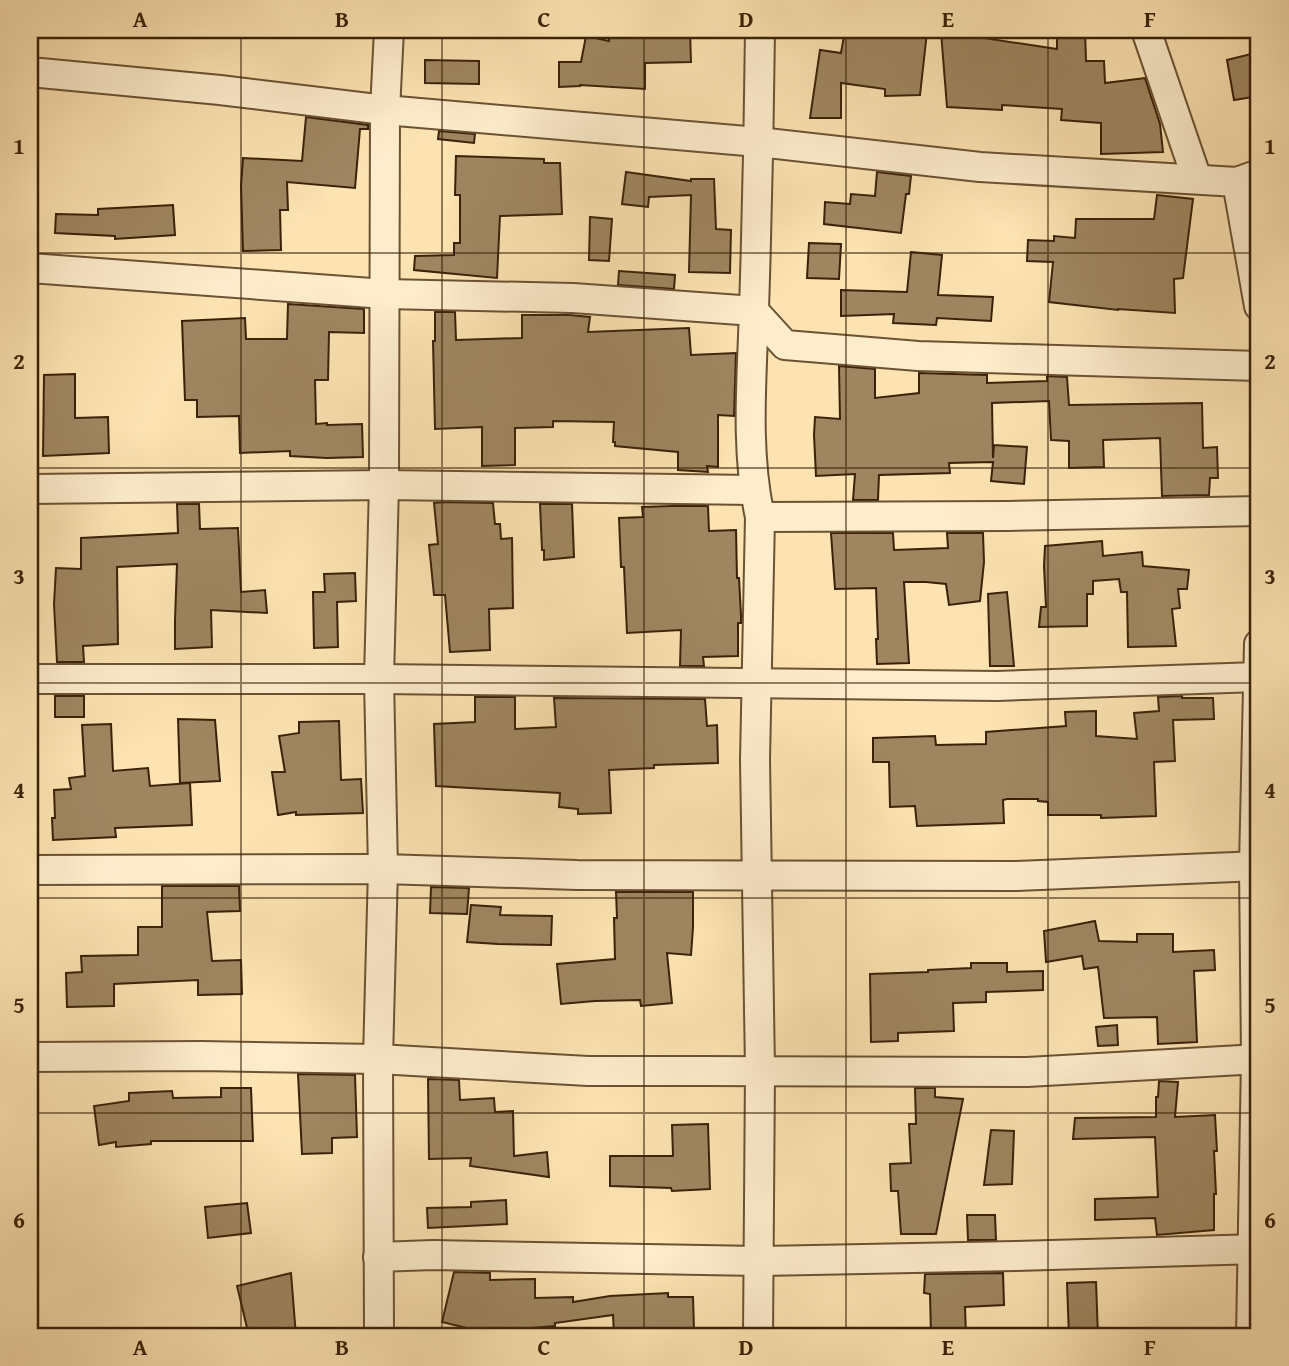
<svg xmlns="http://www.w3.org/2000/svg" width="1289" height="1366" font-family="'Gentium Book Plus',serif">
	<rect width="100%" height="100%" fill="#fde3b2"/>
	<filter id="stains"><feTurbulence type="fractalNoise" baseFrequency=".00286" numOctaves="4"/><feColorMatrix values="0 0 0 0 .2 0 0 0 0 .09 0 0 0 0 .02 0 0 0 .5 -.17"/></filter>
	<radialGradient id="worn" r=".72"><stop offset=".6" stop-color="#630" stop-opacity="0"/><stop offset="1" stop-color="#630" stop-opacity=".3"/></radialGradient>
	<g fill="#9f8661" stroke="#3a2209" stroke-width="2">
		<polygon points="845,30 918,30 918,33 927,32 920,95 885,96 885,89 841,83 841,118 810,118 820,50 841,53"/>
		<polygon points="958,30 978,30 977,37 1057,49 1057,30 1085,30 1086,61 1104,61 1105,83 1145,78 1160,124 1163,152 1101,154 1101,123 1061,120 1062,109 1002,105 1002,110 947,107 941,32 957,32"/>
		<polygon points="690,31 691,62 645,63 645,89 580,85 580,86 559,87 559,62 581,62 586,36 609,41 609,35"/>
		<polygon points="1259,52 1259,96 1234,100 1227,60"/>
		<polygon points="425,60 479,61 479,84 425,83"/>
		<polygon points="306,117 368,125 368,129 360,129 355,188 287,182 288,210 280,210 281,250 243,251 241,186 243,158 302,161"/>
		<polygon points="439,131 475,134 474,143 438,139"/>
		<polygon points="456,156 544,159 544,163 560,163 562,214 500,216 497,278 414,270 415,256 454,255 454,243 460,243 460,195 455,195"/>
		<polygon points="626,172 691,181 691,179 714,179 716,229 731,230 730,273 689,272 691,195 649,197 648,207 622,204"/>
		<polygon points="877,172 911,176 909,194 906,194 901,233 824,224 825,202 850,204 851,194 875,196"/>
		<polygon points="1157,195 1193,199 1183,278 1174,279 1175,313 1118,309 1118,310 1049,302 1053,262 1027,261 1028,240 1054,241 1054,236 1075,238 1076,219 1154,219"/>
		<polygon points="173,205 175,235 115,239 115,236 55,233 56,214 98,215 98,209"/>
		<polygon points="590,217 612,219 609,261 589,260"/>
		<polygon points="809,243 841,244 839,279 807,278"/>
		<polygon points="911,252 942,255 938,295 993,297 991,321 937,318 936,325 893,323 894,314 841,316 841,290 907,292"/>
		<polygon points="619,271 675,275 674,289 618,285"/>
		<polygon points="288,304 364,309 364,333 329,332 328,380 315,380 316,424 327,423 327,425 362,424 363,457 327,458 290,456 290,451 240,453 239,416 197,417 197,400 185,400 182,321 245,318 246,339 287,339"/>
		<polygon points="435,312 455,312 456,340 522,338 522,315 569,315 590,317 588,332 689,328 691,355 736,353 734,416 718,415 718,467 707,466 708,472 678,470 678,452 615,446 615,442 613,442 614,422 553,421 553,427 515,428 515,465 482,466 482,427 435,429 433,341 435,341"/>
		<polygon points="839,366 875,369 875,398 919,393 919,373 987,375 987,383 1047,381 1047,376 1067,377 1069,405 1202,403 1203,448 1217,447 1218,478 1210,478 1209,495 1162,496 1160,438 1103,440 1104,467 1069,468 1069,441 1051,440 1049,401 992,403 993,458 994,445 1027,447 1024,484 991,481 993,462 949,463 950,473 879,475 878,500 853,500 855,474 816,476 814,435 815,417 840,419"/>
		<polygon points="75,374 75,418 108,417 109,453 43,456 44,375"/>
		<polygon points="443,502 493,503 495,524 500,524 501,539 512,538 513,608 489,609 490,650 450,652 445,595 434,595 429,545 438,544 434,503"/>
		<polygon points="177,504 199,504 200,529 238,528 241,592 265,590 267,613 211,610 212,647 175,649 175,620 177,564 117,567 118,644 83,646 84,662 57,662 54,604 56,568 81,569 81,538 178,533"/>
		<polygon points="540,504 572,504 574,557 544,560 544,550 542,550"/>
		<polygon points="672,506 708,506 709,531 736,530 737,578 739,578 741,615 741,623 738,623 738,656 703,657 704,666 680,666 681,630 627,633 624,567 621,567 619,518 643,517 642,507"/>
		<polygon points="831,533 893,533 894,550 948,548 947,533 983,533 984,562 980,601 949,605 946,584 926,582 904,582 909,663 877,664 876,639 878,639 876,588 835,589"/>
		<polygon points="1102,541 1103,556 1142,552 1143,566 1189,570 1187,589 1178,589 1180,608 1172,609 1176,646 1128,647 1127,592 1121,592 1119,579 1093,581 1093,594 1087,594 1087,626 1039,627 1041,607 1046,607 1044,566 1045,546"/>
		<polygon points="355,573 356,601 337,602 338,647 314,648 313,592 325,592 324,574"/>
		<polygon points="1007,592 1014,666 990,666 988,594"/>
		<rect x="55" y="696" width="29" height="21"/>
		<polygon points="1182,696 1182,698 1213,698 1214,719 1173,720 1175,761 1154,762 1156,816 1101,818 1101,815 1048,815 1048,802 1038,801 1038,799 1007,799 1003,800 1004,823 917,826 915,806 890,807 889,762 873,762 873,738 935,736 936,745 986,744 986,732 1066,726 1065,712 1096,711 1096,736 1137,739 1134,713 1159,711 1158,697"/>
		<polygon points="475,697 515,697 515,729 556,727 554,698 705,699 707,726 717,725 718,763 654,765 654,768 609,770 611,813 578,814 578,809 559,807 560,793 436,786 434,724 475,722"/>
		<polygon points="178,719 215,720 220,781 180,783"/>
		<polygon points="339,721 341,780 361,779 363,813 296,815 296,812 278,815 272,772 285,772 279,736 299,733 299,722"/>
		<polygon points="111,724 113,771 148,768 150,786 190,783 192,825 115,828 116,837 53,840 52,818 55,818 54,790 71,789 69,778 85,776 82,725"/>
		<polygon points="162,886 239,886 240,911 207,912 212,961 241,960 242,994 198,995 198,980 114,984 114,1006 67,1007 66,973 82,972 81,956 138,955 138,927 162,927"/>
		<polygon points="431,887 469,888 467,914 430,913"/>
		<polygon points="616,892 693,892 693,927 691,955 667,953 672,1003 641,1006 640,1000 595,1001 561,1004 557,964 615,959 614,918 617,918"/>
		<polygon points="471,905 501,907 500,915 552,916 551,945 498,944 467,942"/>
		<polygon points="1095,921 1099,941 1137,942 1137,934 1173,934 1173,952 1214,950 1215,970 1194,971 1197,1042 1158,1044 1157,1017 1104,1018 1098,967 1084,969 1082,956 1046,962 1044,931"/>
		<polygon points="971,963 1007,963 1007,972 1043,971 1043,990 986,992 986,1002 953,1003 954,1031 898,1033 898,1041 871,1042 870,974 928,972 928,970 971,968"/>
		<polygon points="1117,1025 1118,1045 1098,1046 1096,1027"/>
		<polygon points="298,1074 355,1075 357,1137 332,1138 332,1153 302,1154"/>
		<polygon points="428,1079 459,1080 460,1100 494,1098 495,1112 513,1111 514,1156 547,1152 549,1177 470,1166 471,1158 429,1159"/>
		<polygon points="1159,1081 1178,1082 1175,1117 1215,1115 1217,1151 1214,1151 1216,1194 1214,1194 1214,1230 1157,1235 1155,1218 1095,1220 1095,1199 1158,1197 1155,1137 1073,1139 1075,1118 1156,1117 1156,1097 1158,1097"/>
		<polygon points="221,1088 251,1088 253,1141 151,1141 151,1144 116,1147 116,1142 99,1145 94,1106 129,1101 129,1093 172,1091 173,1098 221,1097"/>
		<polygon points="915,1088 935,1088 935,1097 963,1099 936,1234 901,1234 898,1191 891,1191 890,1164 911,1163 909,1124 916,1124"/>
		<polygon points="708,1124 710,1189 672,1191 671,1188 610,1186 610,1156 673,1156 672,1125"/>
		<polygon points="991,1130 1014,1131 1012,1184 984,1185"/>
		<polygon points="506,1200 507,1224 428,1228 427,1208 471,1207 471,1202"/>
		<polygon points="247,1203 251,1233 208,1238 205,1207"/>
		<polygon points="967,1215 995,1215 996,1240 968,1240"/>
		<polygon points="454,1272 490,1273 490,1280 535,1279 535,1298 573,1297 573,1302 610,1296 668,1293 668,1297 693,1297 694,1329 670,1330 670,1333 614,1336 613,1315 555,1323 555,1326 483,1332 442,1322"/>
		<polygon points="291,1273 296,1336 249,1336 237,1286"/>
		<polygon points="1003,1273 1004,1305 965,1307 966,1335 931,1336 930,1294 924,1293 925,1274"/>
		<polygon points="1096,1282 1098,1336 1069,1336 1067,1283"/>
	</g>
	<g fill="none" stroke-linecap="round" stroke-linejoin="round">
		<g stroke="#6b5233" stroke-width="32">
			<g id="minor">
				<polyline points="1146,30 1197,179"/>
				<polyline points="30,72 220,90 385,110 758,142 980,167 1237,182 1259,174"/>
				<polyline points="1237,182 1259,306"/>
				<polyline points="30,268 385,294 573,298 754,311 785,345 918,356 1259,366"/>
				<polyline points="30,489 384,485 754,490"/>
				<polyline points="760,517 1008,516 1259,511"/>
				<polyline points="30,679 379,679 997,686 1258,677"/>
				<polyline points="30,870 383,869 577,875 1016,876 1259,866"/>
				<polyline points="30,1057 201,1056 378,1059 588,1071 704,1071 1027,1072 1259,1059"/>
				<polyline points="378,1257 433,1255 758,1261 1015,1256 1259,1249"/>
				<polyline points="379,1336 378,1059 383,869 379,679 384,485 385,110 389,30"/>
				<path d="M 758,1336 L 760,1070 L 755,760 L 760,517 C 745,449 752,378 754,309 C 757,216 759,123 760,30"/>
				<polyline points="1251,1336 1256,1059 1254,866 1259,644"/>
			</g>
		</g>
		<use href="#minor" stroke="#feedcd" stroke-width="28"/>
	</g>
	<path fill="none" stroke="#3a2209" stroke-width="2" stroke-opacity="0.55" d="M 241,30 L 241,1336M 442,30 L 442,1336M 644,30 L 644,1336M 846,30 L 846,1336M 1048,30 L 1048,1336M 30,253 L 1259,253M 30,468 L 1259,468M 30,683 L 1259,683M 30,898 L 1259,898M 30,1113 L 1259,1113"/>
	<rect width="1289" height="1366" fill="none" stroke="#fde3b2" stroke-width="77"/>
	<rect x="38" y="38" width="1212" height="1290" fill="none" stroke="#3a2209" stroke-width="2.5"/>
	<g font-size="23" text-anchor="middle" font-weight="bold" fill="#3a2209">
		<text x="140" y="27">A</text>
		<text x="342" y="27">B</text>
		<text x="544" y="27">C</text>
		<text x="746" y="27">D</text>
		<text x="948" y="27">E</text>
		<text x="1150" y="27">F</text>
		<text x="19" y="154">1</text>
		<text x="1270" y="154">1</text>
		<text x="19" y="369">2</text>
		<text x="1270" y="369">2</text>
		<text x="19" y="584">3</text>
		<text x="1270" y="584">3</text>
		<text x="19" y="798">4</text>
		<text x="1270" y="798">4</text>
		<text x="19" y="1013">5</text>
		<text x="1270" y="1013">5</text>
		<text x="19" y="1228">6</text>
		<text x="1270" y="1228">6</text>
		<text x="140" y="1355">A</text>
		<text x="342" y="1355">B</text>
		<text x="544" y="1355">C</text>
		<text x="746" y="1355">D</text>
		<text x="948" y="1355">E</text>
		<text x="1150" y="1355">F</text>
	</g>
	<rect width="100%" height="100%" filter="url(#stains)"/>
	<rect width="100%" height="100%" fill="url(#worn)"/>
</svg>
